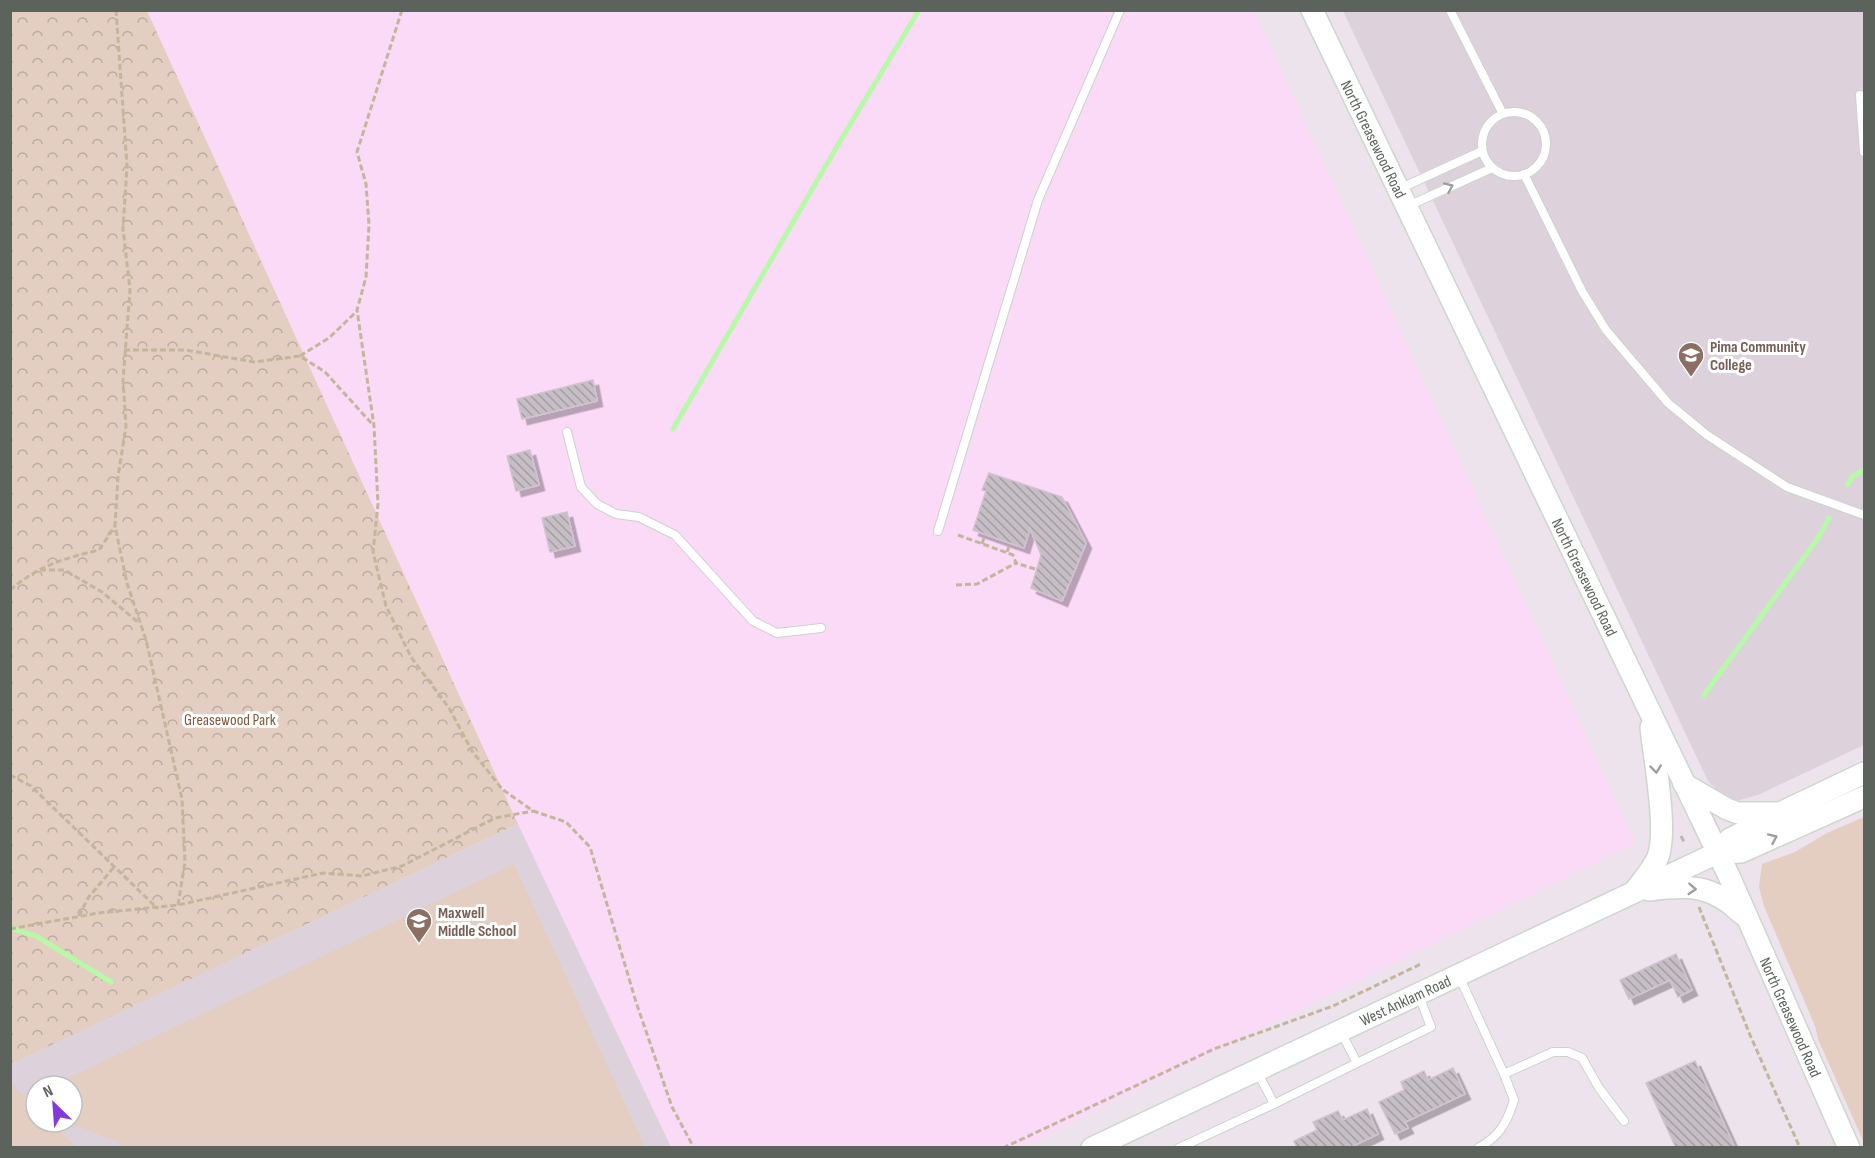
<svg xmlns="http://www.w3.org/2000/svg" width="1875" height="1158" font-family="'Sofia Sans Condensed',sans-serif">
	<defs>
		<pattern id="forest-crowns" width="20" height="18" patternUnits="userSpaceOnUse" patternTransform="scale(1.5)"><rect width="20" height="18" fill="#e3cec1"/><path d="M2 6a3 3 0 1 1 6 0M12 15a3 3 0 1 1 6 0" fill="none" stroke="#bbaba0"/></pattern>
		<pattern id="building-back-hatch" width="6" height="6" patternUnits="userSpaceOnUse" patternTransform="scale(1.5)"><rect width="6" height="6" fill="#c6bec5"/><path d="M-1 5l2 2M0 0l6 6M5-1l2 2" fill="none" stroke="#a49ea3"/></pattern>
		<filter id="shadow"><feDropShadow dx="5.5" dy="5.5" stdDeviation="0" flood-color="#0004"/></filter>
	</defs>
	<rect width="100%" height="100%" fill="#ede3ec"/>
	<polygon fill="#fbdaf7" points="147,11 1254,11 1635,843 1023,1147 671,1147 518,824"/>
	<g fill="#ddd2db" fill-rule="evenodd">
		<polygon points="1343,11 1864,11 1864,745 1758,795 1729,803 1708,781"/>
		<path d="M 518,824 L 671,1147 L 11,1147 L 10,1064 ZM 36,1086 L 72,1086 L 72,1122 L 36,1122 Z"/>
	</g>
	<g fill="#e3cec1">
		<polygon points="1864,817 1864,1143 1818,1039 1815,1026 1764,906 1759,887 1762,864 1795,852 1827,833"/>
		<polygon points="514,864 645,1147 120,1148 118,1142 66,1122 72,1122 72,1086 52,1086"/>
		<polygon points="11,1083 25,1097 36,1093 36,1122 50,1122 76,1147 11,1147"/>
	</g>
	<polygon fill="url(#forest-crowns)" points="10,11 147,11 518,824 11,1064"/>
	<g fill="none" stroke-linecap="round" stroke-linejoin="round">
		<g stroke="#b7f9a8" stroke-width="5">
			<polyline points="673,429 839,143 919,10"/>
			<polyline points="1847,485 1853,476 1864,470"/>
			<polyline points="1704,695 1818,538 1829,518"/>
			<polyline points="10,928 36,936 111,982"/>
		</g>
	</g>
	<g fill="url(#building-back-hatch)" stroke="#d1c2d0" stroke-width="1.5" filter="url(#shadow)">
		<polygon points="593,380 597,401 522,419 517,399"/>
		<polygon points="530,450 539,485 516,491 507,456"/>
		<polygon points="989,473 1062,497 1086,543 1062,601 1031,588 1041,555 1030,528 1024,548 973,530 986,491 982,490"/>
		<polygon points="567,512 575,546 550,552 542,518"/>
		<polygon points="1676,954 1692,990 1678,997 1670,980 1629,999 1620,980"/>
		<polygon points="1695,1061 1735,1148 1676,1148 1646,1083"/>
		<polygon points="1453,1068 1465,1094 1405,1122 1408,1128 1395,1134 1379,1102 1404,1090 1401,1082 1424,1071 1428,1080"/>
		<polygon points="1367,1109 1378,1134 1349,1148 1297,1148 1294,1141 1317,1130 1313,1122 1338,1111 1343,1120"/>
	</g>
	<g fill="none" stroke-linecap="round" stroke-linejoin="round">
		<g stroke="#ccd2cc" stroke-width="10">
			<g id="service">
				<polyline points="1450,10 1503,114"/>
				<polyline points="1860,95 1864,152"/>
				<circle cx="1514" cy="144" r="32"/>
				<polyline points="1524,174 1582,291 1606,330 1668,403 1707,435 1787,487 1864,515"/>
				<polyline points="1399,189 1482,151"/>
				<polyline points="1408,206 1492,168"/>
				<polyline points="567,432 581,487 597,504 616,514 639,517 675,535 753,621 777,633 821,628"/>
				<polyline points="938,531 1038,200 1120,10"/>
				<path d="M 1459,976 L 1504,1074 L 1514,1100 C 1507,1123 1499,1137 1478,1148"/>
				<polyline points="1357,1063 1431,1027 1419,996"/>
				<polyline points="1504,1074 1553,1052 1568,1052 1582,1058 1599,1088 1624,1121"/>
				<polyline points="1274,1104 1357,1063 1341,1032"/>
				<polyline points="1179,1148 1274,1104 1258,1073"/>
			</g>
		</g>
		<g stroke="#ced6ce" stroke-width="24">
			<g id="secondary">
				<polyline points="1312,10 1729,876 1849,1148"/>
				<polyline points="1684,784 1727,809 1738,813 1775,813"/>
				<polyline points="1717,853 1741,852 1864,797"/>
				<path d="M 1649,890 C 1689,885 1712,884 1742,914"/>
				<path d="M 1634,892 C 1642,881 1653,869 1658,857 C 1668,829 1654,759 1651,727"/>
				<polyline points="1092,1148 1717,853 1730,839 1780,813 1864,773"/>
			</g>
		</g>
		<g stroke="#c3b69c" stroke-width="3" stroke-dasharray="6 3" stroke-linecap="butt">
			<polyline points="116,10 127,166 123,229 130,290 123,380 126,426 118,477 115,526 127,583 146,640 182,799 185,862 178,905"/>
			<polyline points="402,10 357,152 366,184 369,225 366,277 357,310 374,426 378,504 373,552 386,606 411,657 449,708 472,751 502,789 533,811 566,822 590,847 636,1002 672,1107 694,1148"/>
			<polyline points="124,350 186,350 254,362 300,356 325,372 373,425"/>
			<polyline points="300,356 329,338 357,311"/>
			<polyline points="958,535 1013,555 1016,563 1035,569"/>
			<polyline points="982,544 985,535"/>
			<polyline points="1007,552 1010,544"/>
			<polyline points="40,570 64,570 102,592 139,623"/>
			<polyline points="956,585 977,584 1016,563"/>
			<path d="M 10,590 C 40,565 62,559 99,550 L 115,526"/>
			<polyline points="10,775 31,786 158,909"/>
			<polyline points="1681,836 1684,842"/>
			<polyline points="1699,907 1750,1035 1800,1148"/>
			<polyline points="79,916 88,898 114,867"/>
			<polyline points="10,929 98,913 178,905 323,873 362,876 402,866 495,818 533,811"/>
			<polyline points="1003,1148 1214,1049 1333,1006 1421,964"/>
		</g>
		<use href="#service" stroke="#fff" stroke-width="8"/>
		<use href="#secondary" stroke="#fff" stroke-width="21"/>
	</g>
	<defs><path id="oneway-chevron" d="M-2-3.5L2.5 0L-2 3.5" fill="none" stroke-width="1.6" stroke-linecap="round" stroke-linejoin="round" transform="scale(1.5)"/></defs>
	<g stroke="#9da19d">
		<use href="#oneway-chevron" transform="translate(1449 187) rotate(-24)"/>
		<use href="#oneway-chevron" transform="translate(1656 769) rotate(84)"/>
		<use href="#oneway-chevron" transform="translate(1773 838) rotate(-24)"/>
		<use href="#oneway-chevron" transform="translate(1692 889) rotate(4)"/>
	</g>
	<defs>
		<g id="university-pin" transform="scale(1.35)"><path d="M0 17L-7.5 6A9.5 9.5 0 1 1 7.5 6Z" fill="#8d6e63" stroke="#fff"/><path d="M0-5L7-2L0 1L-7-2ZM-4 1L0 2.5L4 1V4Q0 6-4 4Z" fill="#fff"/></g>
		<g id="school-pin" transform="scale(1.35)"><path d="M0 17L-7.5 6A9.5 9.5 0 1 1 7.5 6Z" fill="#8d6e63" stroke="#fff"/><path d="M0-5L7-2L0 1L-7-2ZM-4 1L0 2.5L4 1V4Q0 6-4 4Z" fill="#fff"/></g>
	</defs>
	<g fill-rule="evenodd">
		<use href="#university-pin" x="1691" y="355"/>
		<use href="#school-pin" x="419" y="921"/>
	</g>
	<g text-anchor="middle" stroke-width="6" stroke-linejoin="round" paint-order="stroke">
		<g font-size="16" fill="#5c635c" stroke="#fff">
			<text transform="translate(1374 139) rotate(64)" y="6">North Greasewood Road</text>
			<text transform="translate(1585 577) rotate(64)" y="6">North Greasewood Road</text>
			<text transform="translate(1405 1000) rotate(-25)" y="6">West Anklam Road</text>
			<text transform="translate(1791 1017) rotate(66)" y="6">North Greasewood Road</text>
		</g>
		<g font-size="16" font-weight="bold" fill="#785e54" stroke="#fff" text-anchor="start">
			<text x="1710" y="352">Pima Community<tspan x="1710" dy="18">College</tspan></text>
			<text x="438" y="918">Maxwell<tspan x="438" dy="18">Middle School</tspan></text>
		</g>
		<g font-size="16" fill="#83593b" stroke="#fff">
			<text x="230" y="725">Greasewood Park</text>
		</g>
	</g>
	<rect width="1875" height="1158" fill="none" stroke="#5c635c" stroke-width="24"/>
	<g transform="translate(54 1104) rotate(335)"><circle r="28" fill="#ffffff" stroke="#bec1be" stroke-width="1.5"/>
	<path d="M0-4.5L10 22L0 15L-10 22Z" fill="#8339dd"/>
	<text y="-9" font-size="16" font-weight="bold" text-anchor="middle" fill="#5c635c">N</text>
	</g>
</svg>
